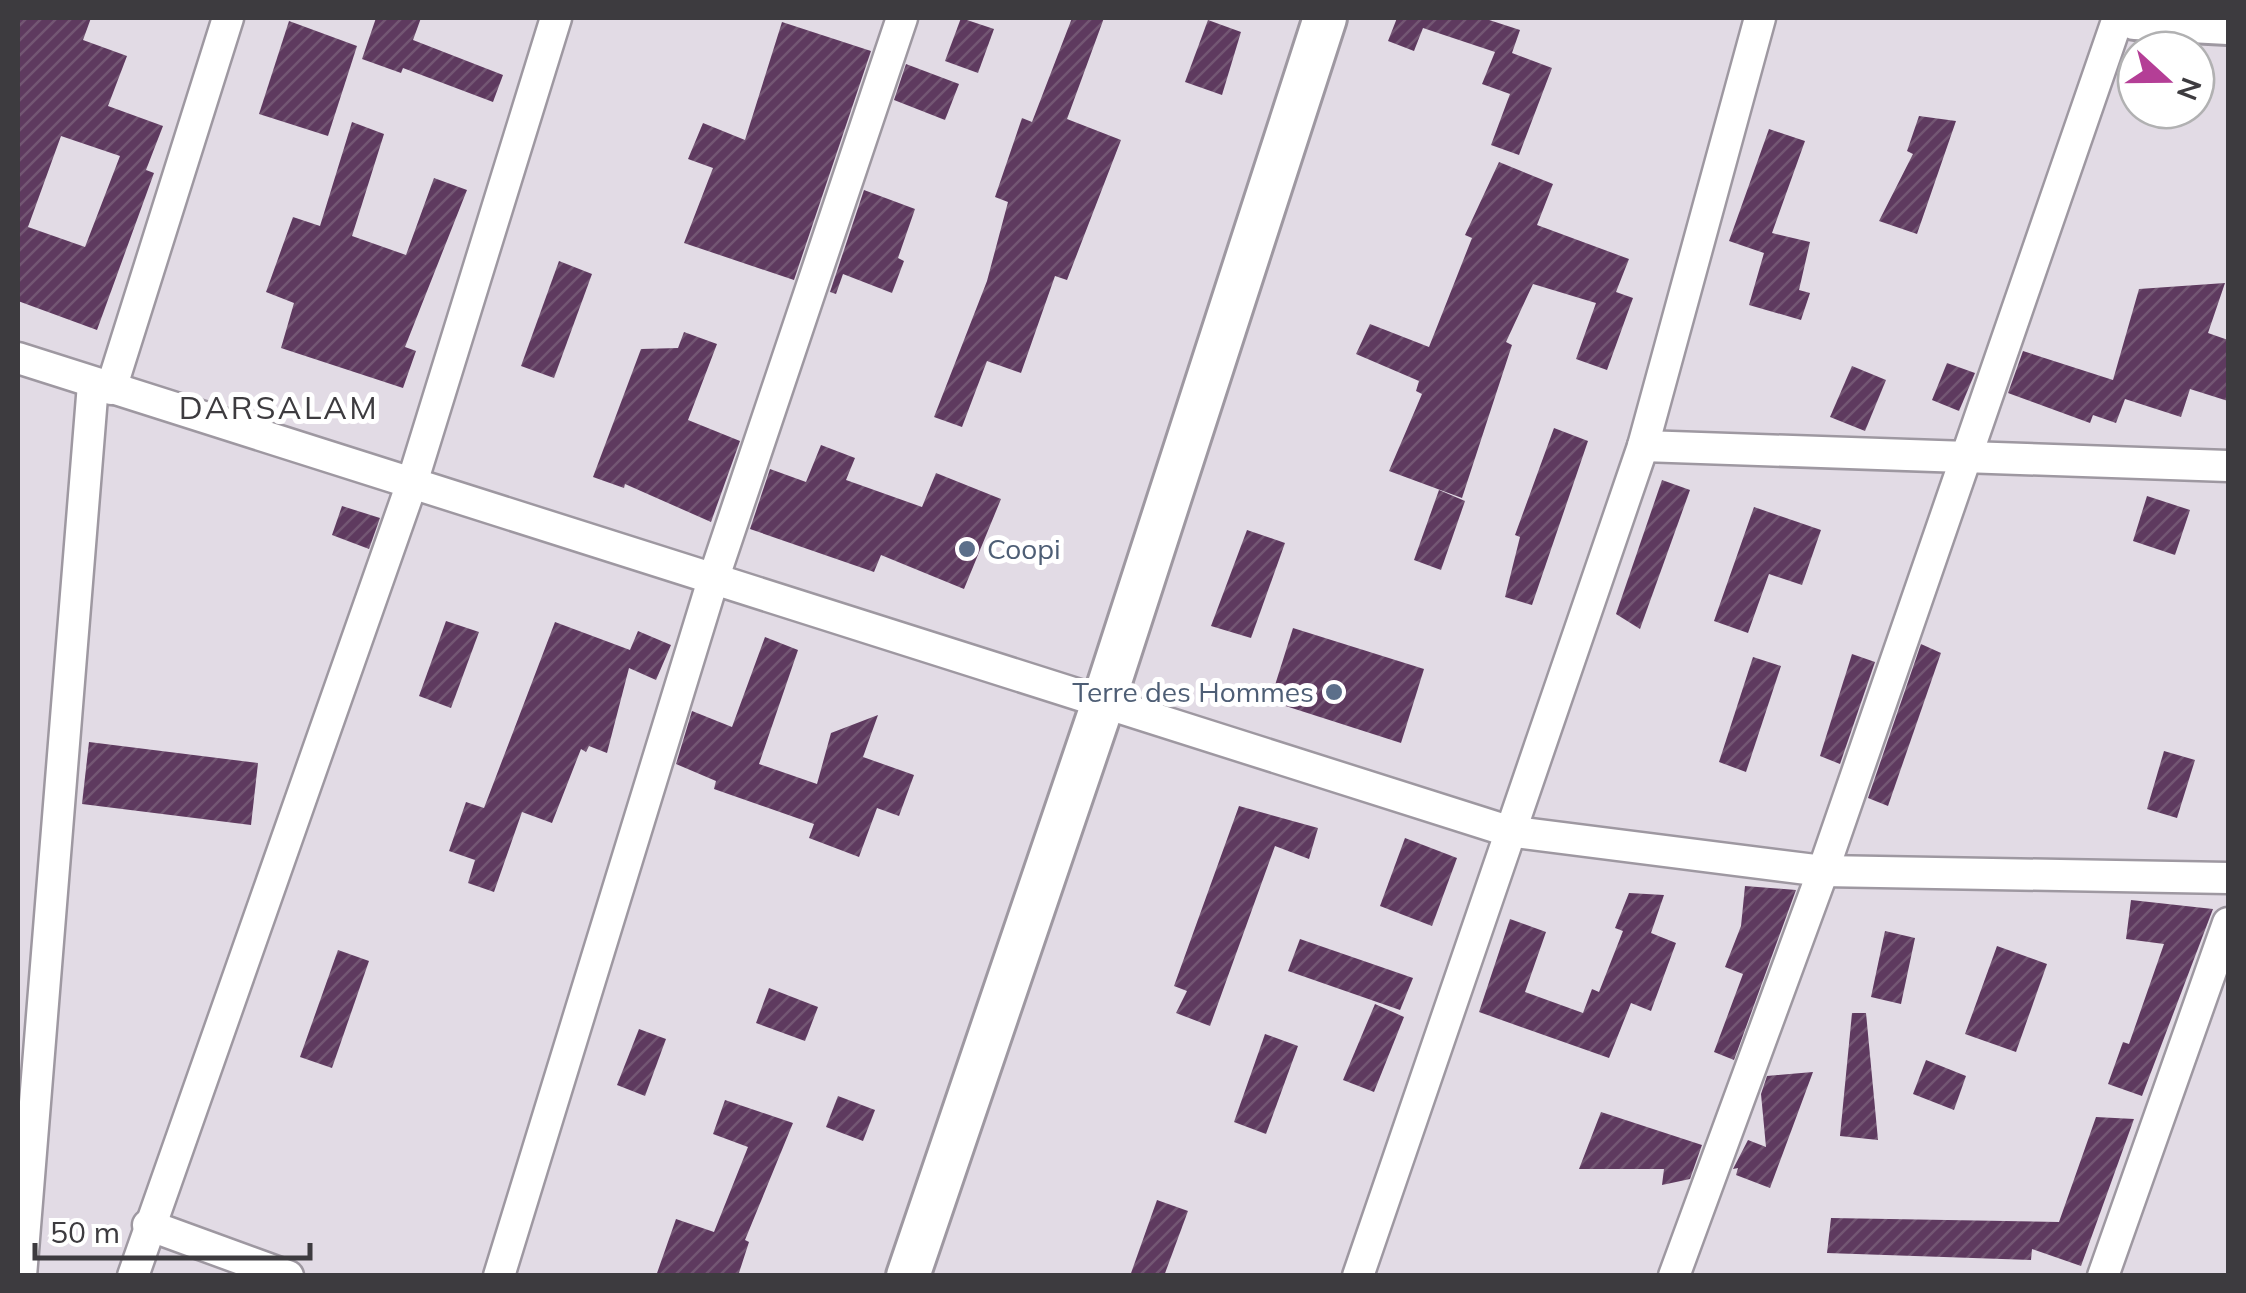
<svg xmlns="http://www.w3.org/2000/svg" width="2246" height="1293" font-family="Mulish,sans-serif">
	<defs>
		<pattern id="building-hatch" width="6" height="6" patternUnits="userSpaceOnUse" patternTransform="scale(2.5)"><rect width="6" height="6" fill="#5e3a5f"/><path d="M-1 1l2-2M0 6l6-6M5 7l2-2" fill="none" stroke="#735673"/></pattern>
	</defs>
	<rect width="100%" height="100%" fill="#e2dbe5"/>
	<g fill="url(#building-hatch)" fill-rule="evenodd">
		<path d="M 18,18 L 91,18 L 83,40 L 127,56 L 108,106 L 163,126 L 146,170 L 154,173 L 97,330 L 18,301 ZM 61,136 L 120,156 L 85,247 L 28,227 Z"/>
		<polygon points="376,18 421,18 413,40 503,75 493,102 403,68 401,73 362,59"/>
		<polygon points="961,18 994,29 978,73 945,61"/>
		<polygon points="1072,18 1104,18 1067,119 1121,140 1067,280 1055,276 1021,373 987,361 962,427 934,417 987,281 1008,202 995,197 1022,118 1032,122"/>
		<polygon points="1397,18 1483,18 1520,30 1512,53 1552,68 1519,155 1491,145 1510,94 1482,84 1495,52 1423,28 1414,51 1388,41"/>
		<polygon points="1208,20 1241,32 1222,95 1185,82"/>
		<polygon points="289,21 357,46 328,136 259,114"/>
		<polygon points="782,22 871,51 794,280 684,243 713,168 688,159 703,123 745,140"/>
		<polygon points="906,64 959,84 945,120 894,100"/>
		<polygon points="1919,116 1956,121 1917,234 1879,221 1913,154 1907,151"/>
		<polygon points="352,122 384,134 352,236 406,255 434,178 467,190 405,347 416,351 403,388 281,348 294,303 266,292 293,217 320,226"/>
		<polygon points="1769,129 1805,141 1772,233 1810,242 1799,290 1810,293 1801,320 1749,305 1764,253 1729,241"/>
		<polygon points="1499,162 1553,184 1537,225 1629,259 1616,292 1633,298 1607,370 1576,359 1596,303 1533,284 1506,342 1512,345 1462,498 1389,471 1422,394 1416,391 1419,381 1356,354 1370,324 1429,347 1472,238 1465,235"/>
		<polygon points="864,190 915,209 898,258 904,261 892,293 843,274 836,294 830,292"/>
		<polygon points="559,261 592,274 554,378 521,366"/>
		<polygon points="2225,283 2208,333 2228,340 2228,401 2190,389 2181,417 2125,399 2116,423 2093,415 2090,423 2008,393 2023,351 2113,380 2139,289"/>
		<polygon points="684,332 717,344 688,420 740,441 711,522 625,484 624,488 593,477 641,349 678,348"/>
		<polygon points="1947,363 1975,373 1959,411 1932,400"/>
		<polygon points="1852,366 1886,380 1865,431 1830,417"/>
		<polygon points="1554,428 1588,441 1532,605 1505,597 1520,537 1515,535"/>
		<polygon points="821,445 855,458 846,480 922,507 936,473 1001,499 964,589 881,555 874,572 750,529 770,469 806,482"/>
		<polygon points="1662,480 1690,490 1640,629 1616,614"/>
		<polygon points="1439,490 1465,501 1441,570 1414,560"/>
		<polygon points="2147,496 2190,510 2175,555 2133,541"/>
		<polygon points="342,506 380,518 369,549 332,535"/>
		<polygon points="1754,507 1821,530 1802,585 1769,574 1748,633 1714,621"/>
		<polygon points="1247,530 1285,543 1251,638 1211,626"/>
		<polygon points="446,621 479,632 451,708 419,696"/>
		<polygon points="555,622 630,650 638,631 671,645 656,680 629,668 607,753 589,746 586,752 581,749 552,823 522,812 494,892 468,883 475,860 449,851 466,802 484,808"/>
		<polygon points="1293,628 1424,669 1401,743 1270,701"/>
		<polygon points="765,637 798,650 759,764 817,784 831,733 878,715 863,757 914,775 899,816 877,808 859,857 809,838 814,824 714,789 716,781 676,764 692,711 732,727"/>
		<polygon points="1921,644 1941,653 1888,806 1868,798"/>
		<polygon points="1852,654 1875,662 1840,764 1820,756"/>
		<polygon points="1753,657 1781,666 1746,772 1719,762"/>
		<polygon points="89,742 258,763 251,825 82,804"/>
		<polygon points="2164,751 2195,760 2177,818 2147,809"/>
		<polygon points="1239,806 1318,828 1309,859 1275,846 1210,1026 1176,1013 1187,991 1174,986"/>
		<polygon points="1405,838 1457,858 1432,926 1380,906"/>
		<polygon points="1745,886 1796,890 1734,1060 1714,1052 1743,974 1725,967 1741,926"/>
		<polygon points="1629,893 1664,895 1651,933 1676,943 1651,1011 1631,1003 1609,1058 1479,1012 1510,919 1546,932 1525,992 1583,1013 1592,989 1599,992 1623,931 1615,928"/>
		<polygon points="2131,900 2213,909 2142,1096 2108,1084 2123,1042 2129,1044 2164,944 2126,939"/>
		<polygon points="1885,931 1915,938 1901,1004 1871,997"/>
		<polygon points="1300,939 1413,978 1400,1010 1288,971"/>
		<polygon points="1997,946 2047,964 2016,1052 1965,1034"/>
		<polygon points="338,950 369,961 332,1068 300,1057"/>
		<polygon points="769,988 818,1007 805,1041 756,1023"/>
		<polygon points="1375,1004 1404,1017 1374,1092 1343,1080"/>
		<polygon points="1852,1013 1866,1013 1878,1140 1840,1136"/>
		<polygon points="639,1029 666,1039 645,1096 617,1085"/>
		<polygon points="1265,1034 1298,1046 1266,1134 1234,1122"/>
		<polygon points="1926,1060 1966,1076 1954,1110 1913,1094"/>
		<polygon points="1813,1072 1770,1188 1736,1175 1738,1168 1733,1169 1748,1140 1766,1147 1761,1094 1767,1076"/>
		<polygon points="838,1096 875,1110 863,1141 826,1127"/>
		<polygon points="725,1100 793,1123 745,1240 749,1242 738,1276 656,1276 676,1219 714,1232 748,1147 713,1134"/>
		<polygon points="1601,1112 1702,1145 1690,1179 1662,1185 1664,1169 1579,1169"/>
		<polygon points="2096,1117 2134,1119 2081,1266 2032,1249 2031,1260 1827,1253 1831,1218 2059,1222"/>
		<polygon points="1157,1200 1188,1211 1164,1276 1130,1276"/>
	</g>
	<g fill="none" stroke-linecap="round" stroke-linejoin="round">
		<g stroke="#9e98a1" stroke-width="35">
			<g id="street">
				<polyline points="18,358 1508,831 1823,871 2228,878"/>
				<polyline points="111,389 228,18"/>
				<polyline points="1643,446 2228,466"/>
				<polyline points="148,1225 288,1276"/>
				<polyline points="21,1276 93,384"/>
				<polyline points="133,1276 412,483 556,18"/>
				<polyline points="499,1276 713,580 902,18"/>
				<polyline points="1358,1276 1643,446 1760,18"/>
				<polyline points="1674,1276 1823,871 2118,18"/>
				<polyline points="2103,1276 2228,923"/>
			</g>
		</g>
		<g stroke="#9e98a1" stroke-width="48">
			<g id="secondary">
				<polyline points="2135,18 2228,23"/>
				<polyline points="908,1276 1103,703 1325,18"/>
			</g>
		</g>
		<use href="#street" stroke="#fff" stroke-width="30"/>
		<use href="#secondary" stroke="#fff" stroke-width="42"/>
	</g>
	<g fill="#5c6f8a" stroke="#fff" stroke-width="4">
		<circle cx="967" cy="549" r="10"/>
		<circle cx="1334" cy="692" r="10"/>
	</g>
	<g text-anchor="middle" stroke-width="10" stroke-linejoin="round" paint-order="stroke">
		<g font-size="28" fill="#4e5e75" stroke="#fff" text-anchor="start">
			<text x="987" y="559">Coopi</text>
			<text x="1314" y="702" text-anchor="end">Terre des Hommes</text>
		</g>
		<g font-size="32" letter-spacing="2.5" fill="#3d3b3f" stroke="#fff">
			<text x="279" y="419">DARSALAM</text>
		</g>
	</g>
	<rect width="2246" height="1293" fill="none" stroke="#3d3b3f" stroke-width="40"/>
	<g transform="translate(2166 80) rotate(111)"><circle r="48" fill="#ffffff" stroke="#b1b1b2" stroke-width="2.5"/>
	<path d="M0-8L18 38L0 25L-18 38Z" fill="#b43e96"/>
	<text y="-15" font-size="28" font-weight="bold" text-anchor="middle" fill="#3d3b3f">N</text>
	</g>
	<path d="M35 1243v15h275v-15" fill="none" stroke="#3d3b3f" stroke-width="5"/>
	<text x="50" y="1243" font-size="30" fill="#3d3b3f" stroke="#ffffff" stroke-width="8" paint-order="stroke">50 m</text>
</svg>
